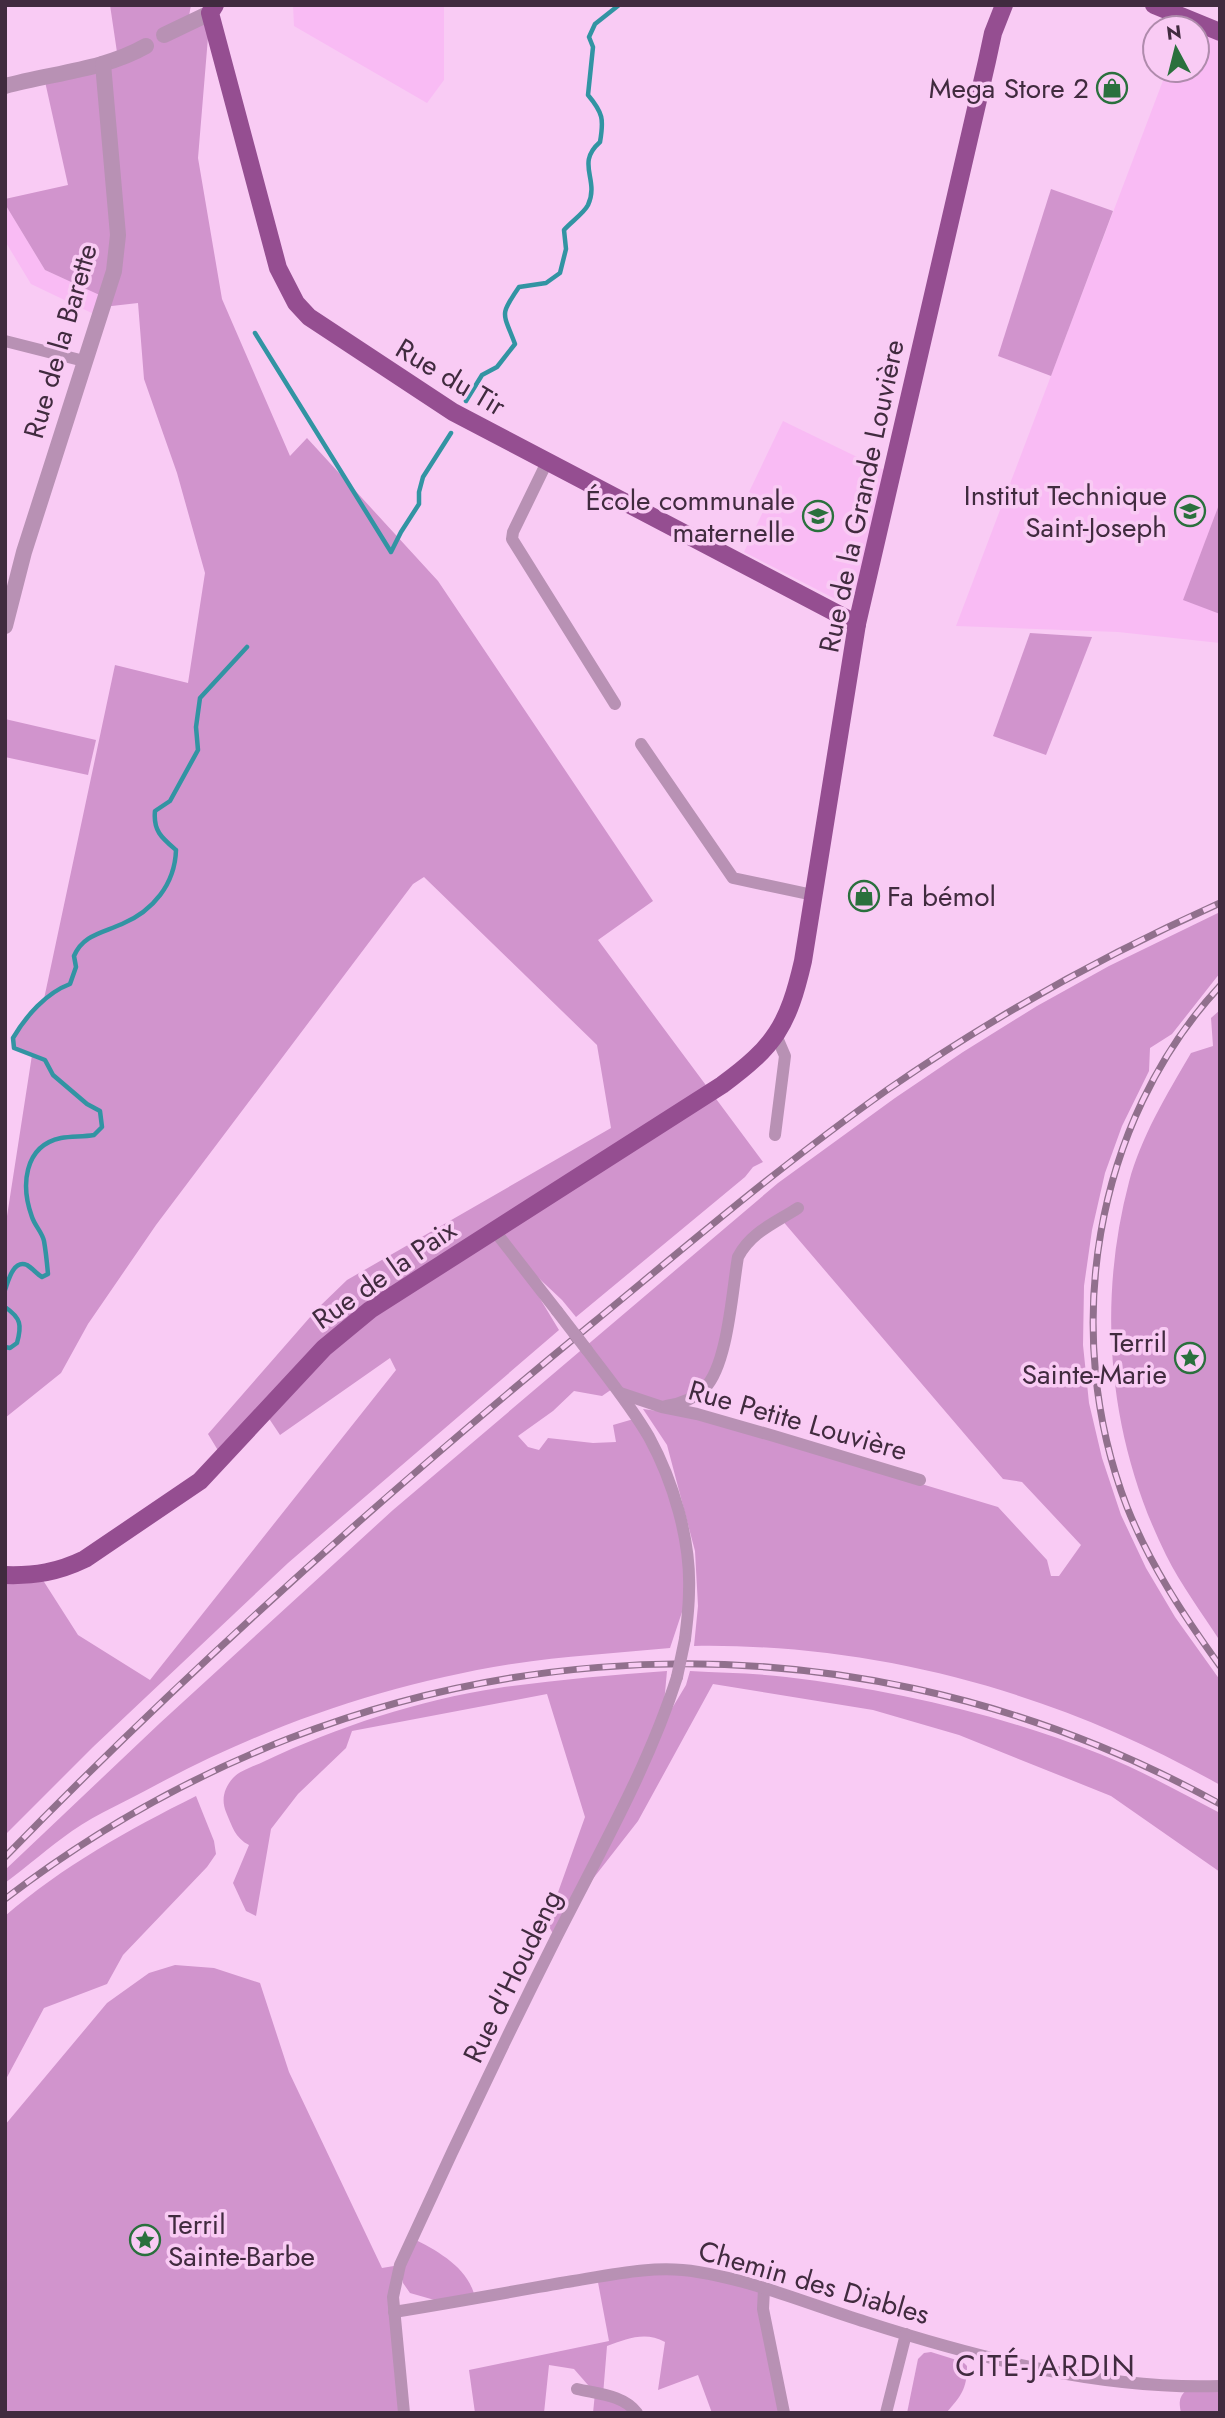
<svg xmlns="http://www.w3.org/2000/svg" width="1225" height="2418" font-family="Jost,sans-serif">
	<rect width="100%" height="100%" fill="#f9cbf4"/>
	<g fill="#f9bbf4">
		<polygon points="293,5 444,5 444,80 427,103 294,26"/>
		<polygon points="1187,20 1220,32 1220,643 1118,632 956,626 1167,70 1197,70 1197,28 1184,28"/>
		<polygon points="5,204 45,270 106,298 100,317 31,284 5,241"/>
		<polygon points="783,421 886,471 857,595 851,591 845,604 744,552 767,503 749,492"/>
	</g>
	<g fill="#d194cd">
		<polygon points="110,5 191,5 189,16 210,13 198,158 222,299 290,456 307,438 438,581 653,901 598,940 763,1162 753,1167 745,1177 576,1317 562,1300 513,1254 559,1330 288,1563 93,1747 5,1835 5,1575 39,1574 78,1635 150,1680 396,1370 390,1358 280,1435 264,1411 222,1457 208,1434 318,1308 347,1280 611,1128 597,1045 424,877 413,884 156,1225 88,1324 61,1373 5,1418 5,1229 32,1055 14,1048 13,1038 44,999 115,665 188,683 205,573 177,473 144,379 138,303 103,307 106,298 45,270 5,204 5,199 68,185 44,77 118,59"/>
		<polygon points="1051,189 1113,211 1051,376 998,356"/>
		<polygon points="1220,502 1220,614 1183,600"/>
		<polygon points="1030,633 1092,637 1046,755 993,736"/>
		<polygon points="5,719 96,740 88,775 5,757"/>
		<path d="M 1220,912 L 1220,973 L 1172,1034 L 1150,1048 L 1149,1071 L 1122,1126 L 1105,1173 L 1092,1230 L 1084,1286 L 1083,1345 L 1089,1403 L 1102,1458 L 1121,1515 L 1146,1568 L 1175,1617 L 1220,1680 L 1220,1785 C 1061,1694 878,1643 694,1646 L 698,1606 L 695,1551 L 667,1445 L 643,1409 L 695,1416 L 998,1507 L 1047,1560 L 1051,1576 L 1059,1576 L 1081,1545 L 1022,1482 L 1003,1479 L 781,1219 L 742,1249 L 722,1354 L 706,1387 L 662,1407 L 615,1387 L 602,1396 L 574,1391 L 553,1411 L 518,1436 L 528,1447 L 539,1450 L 548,1438 L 593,1443 L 616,1442 L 613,1425 L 637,1418 L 675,1503 L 690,1588 L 670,1648 C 617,1653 564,1656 512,1664 C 387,1684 268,1725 156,1785 C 129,1800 98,1813 72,1831 C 49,1847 28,1866 5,1883 L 5,1870 L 160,1723 L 393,1510 L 778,1183 L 895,1098 L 963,1052 L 1037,1006 L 1109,966 Z"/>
		<path d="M 1220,1010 L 1220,1641 C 1202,1613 1181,1585 1166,1555 C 1109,1440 1096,1307 1129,1182 C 1141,1137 1167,1094 1191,1053 L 1213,1046 L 1211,1018 Z"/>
		<path d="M 667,1671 L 662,1725 L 686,1685 L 690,1671 C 722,1673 754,1673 786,1677 C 894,1690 999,1714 1100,1754 C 1141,1770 1181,1793 1220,1813 L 1220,1872 L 1111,1796 L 959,1735 L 873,1710 L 713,1684 L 638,1821 L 574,1903 L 556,1939 L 547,1923 L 585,1817 L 547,1694 L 352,1731 L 346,1748 L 298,1794 L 271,1829 L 256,1916 L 246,1911 L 233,1883 L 249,1845 C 235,1838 232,1826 226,1812 C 221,1800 224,1788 233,1778 C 240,1770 255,1766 265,1761 C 337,1727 419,1700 498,1688 C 554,1680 610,1675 667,1671 Z"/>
		<path d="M 196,1796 L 214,1841 L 216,1854 L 207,1867 L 123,1955 L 107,1984 L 44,2008 L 5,2081 L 5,1916 C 63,1866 128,1830 196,1796 Z"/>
		<path d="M 175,1965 L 214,1968 L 260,1983 L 289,2072 L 382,2268 L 400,2265 L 412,2238 C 438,2251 469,2268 475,2298 L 438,2301 L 410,2293 L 403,2283 L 402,2267 L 397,2275 L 404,2413 L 5,2413 L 5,2125 L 107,2003 L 149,1973 Z"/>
		<path d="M 667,2269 L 764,2289 L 784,2413 L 712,2413 L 698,2375 L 658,2390 L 665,2342 C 645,2331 627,2339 607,2346 L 603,2395 L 637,2413 L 593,2413 L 595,2393 L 574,2369 L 549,2365 L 544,2413 L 475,2413 L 469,2370 L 609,2341 L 597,2277 Z"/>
		<path d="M 931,2352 L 963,2362 L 967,2366 C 967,2389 961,2396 946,2413 L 907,2413 L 918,2359 L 924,2353 Z"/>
		<path d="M 1191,2386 L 1220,2386 L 1220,2413 L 1181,2413 C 1178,2399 1180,2395 1191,2386 Z"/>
	</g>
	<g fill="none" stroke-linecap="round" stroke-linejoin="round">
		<g stroke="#3294a3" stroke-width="4.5">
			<polyline points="255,333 391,552 401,532 419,504 419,492 423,477 451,433"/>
			<path d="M 466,401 L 482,375 L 497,367 L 515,344 C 503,312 499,316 519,287 L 546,283 L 560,273 L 566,249 L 564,230 C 571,222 584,213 588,205 C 600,179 575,164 600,142 C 604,119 603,113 588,95 L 593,47 L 589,37 L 595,24 L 619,5"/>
			<path d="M 5,1290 C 8,1282 13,1259 27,1265 C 32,1268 37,1274 42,1277 L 48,1274 C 47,1263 46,1252 44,1241 C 42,1232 35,1226 32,1217 C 21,1187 23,1146 61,1138 C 72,1136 83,1137 94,1135 L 102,1127 L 100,1111 L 87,1104 L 53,1075 L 45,1060 L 14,1048 L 13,1038 C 26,1016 46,993 70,984 L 76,967 L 74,956 C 83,935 102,933 122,924 C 153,911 175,884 176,850 C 162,838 153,831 155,811 L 170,801 L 198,750 L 196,727 L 200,698 L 247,647"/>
			<path d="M 5,1307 C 21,1318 22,1325 17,1343 L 10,1348 L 5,1347"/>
		</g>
		<g stroke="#b891b4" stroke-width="12">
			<polyline points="5,341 84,361"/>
			<polyline points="547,462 513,532 512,539 615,704"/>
			<polyline points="641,744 733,878 813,895"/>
			<polyline points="775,1135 785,1056 776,1035"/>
			<polyline points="494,1230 557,1311"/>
			<path d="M 587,1350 C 608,1378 631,1406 649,1437 C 673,1481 691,1540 689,1591 C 689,1607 687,1623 685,1639"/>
			<polyline points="620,1393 662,1407 697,1414 774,1436 920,1480"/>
			<path d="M 666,1406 C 680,1404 694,1399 705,1388 C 728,1364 732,1291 738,1257 C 751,1232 775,1223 798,1208"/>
			<polyline points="764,2289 763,2309 784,2413"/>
			<path d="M 394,2312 C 450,2303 505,2293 561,2283 C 606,2276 653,2264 698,2272 C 755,2281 811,2305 866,2322 C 978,2358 1101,2390 1220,2386"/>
			<path d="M 577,2389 C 598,2394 624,2395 637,2413"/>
			<path d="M 404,2413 L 393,2297 L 400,2265 C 450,2155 502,2046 556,1938 C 599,1853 648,1768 677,1677"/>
			<polyline points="886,2413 906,2334"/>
		</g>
		<g stroke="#b891b4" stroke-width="16">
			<polyline points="164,35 210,13"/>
			<path d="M 5,86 C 52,73 104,70 146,46"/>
			<polyline points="5,626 24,552 114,271 118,235 103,64"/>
		</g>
		<g stroke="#954e91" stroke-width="18">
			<polyline points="215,5 210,13 278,268 296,303 309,317 453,412 857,624"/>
			<polyline points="1154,5 1220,32"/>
			<path d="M 5,1575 C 35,1576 58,1572 85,1559 L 200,1481 L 324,1348 L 370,1310 L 722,1085 C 775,1046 788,1026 803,961 L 857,624 L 987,61 L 993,33 L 1004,5"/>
		</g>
		<g stroke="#91708d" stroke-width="7">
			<g id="rail">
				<path d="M 1220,986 C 1093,1123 1060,1334 1127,1507 C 1150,1565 1184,1616 1220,1666"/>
				<path d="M 5,1857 C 191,1666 388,1491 594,1322 C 690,1243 785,1162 887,1090 C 991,1018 1104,955 1220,903"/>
				<path d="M 5,1899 C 361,1626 826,1586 1220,1804"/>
			</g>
		</g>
		<use href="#rail" stroke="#f9cbf4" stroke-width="4.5" stroke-dasharray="13" stroke-linecap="butt"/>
		<g stroke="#b891b4" stroke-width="12">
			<polyline points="557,1311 587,1350"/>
			<polyline points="677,1677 685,1639"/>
		</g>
	</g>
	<defs>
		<g id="shop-ring" transform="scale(1.575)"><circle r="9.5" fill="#f9cbf4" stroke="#2a703d" stroke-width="1.5"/><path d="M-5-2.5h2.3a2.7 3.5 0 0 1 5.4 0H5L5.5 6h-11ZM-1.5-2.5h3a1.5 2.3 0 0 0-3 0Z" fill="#2a703d"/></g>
		<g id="school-ring" transform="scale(1.575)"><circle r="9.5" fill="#f9cbf4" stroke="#2a703d" stroke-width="1.5"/><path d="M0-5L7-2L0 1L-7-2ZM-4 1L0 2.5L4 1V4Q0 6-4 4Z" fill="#2a703d"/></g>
		<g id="sight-ring" transform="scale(1.575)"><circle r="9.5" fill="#f9cbf4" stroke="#2a703d" stroke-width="1.5"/><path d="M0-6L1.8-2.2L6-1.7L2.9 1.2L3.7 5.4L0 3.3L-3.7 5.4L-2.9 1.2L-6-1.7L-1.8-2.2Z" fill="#2a703d"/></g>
	</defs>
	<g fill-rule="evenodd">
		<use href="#shop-ring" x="1112" y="88"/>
		<use href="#school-ring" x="1190" y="511"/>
		<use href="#school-ring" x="818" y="516"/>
		<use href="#shop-ring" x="864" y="896"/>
		<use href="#sight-ring" x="1190" y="1358"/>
		<use href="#sight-ring" x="145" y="2240"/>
	</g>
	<g text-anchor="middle" stroke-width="7" stroke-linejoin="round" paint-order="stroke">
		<g font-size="28" fill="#412b3f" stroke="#f9cbf4" text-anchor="end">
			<text x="1089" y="98">Mega Store 2</text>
			<text x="1167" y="505">Institut Technique<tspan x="1167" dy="32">Saint-Joseph</tspan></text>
			<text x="795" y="510">École communale<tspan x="795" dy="32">maternelle</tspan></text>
			<text x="887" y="906" text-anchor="start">Fa bémol</text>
			<text x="1167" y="1352">Terril<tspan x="1167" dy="32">Sainte-Marie</tspan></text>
			<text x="168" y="2234" text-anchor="start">Terril<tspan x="168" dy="32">Sainte-Barbe</tspan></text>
		</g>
		<g font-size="28" fill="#412b3f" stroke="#f9cbf4">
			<text transform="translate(60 341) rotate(-74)" y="10">Rue de la Barette</text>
			<text transform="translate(451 377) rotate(31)" y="10">Rue du Tir</text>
			<text transform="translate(861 496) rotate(-78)" y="10">Rue de la Grande Louvière</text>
			<text transform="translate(384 1274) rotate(-35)" y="10">Rue de la Paix</text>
			<text transform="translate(798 1420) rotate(16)" y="10">Rue Petite Louvière</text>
			<text transform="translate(512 1976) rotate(-64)" y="10">Rue d'Houdeng</text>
			<text transform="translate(814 2282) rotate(16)" y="10">Chemin des Diables</text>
		</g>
		<g font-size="30" letter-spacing="2" fill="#412b3f" stroke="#f9cbf4">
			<text x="1046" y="2376">CITÉ-JARDIN</text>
		</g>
	</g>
	<rect width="1225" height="2418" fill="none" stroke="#412b3f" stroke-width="14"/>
	<g transform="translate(1176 49) rotate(353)"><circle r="33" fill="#f9cbf4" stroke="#af8bac" stroke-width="2"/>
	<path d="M0-5L12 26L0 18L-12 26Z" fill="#2a703d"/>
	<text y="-10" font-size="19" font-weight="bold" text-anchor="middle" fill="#412b3f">N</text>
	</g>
</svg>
